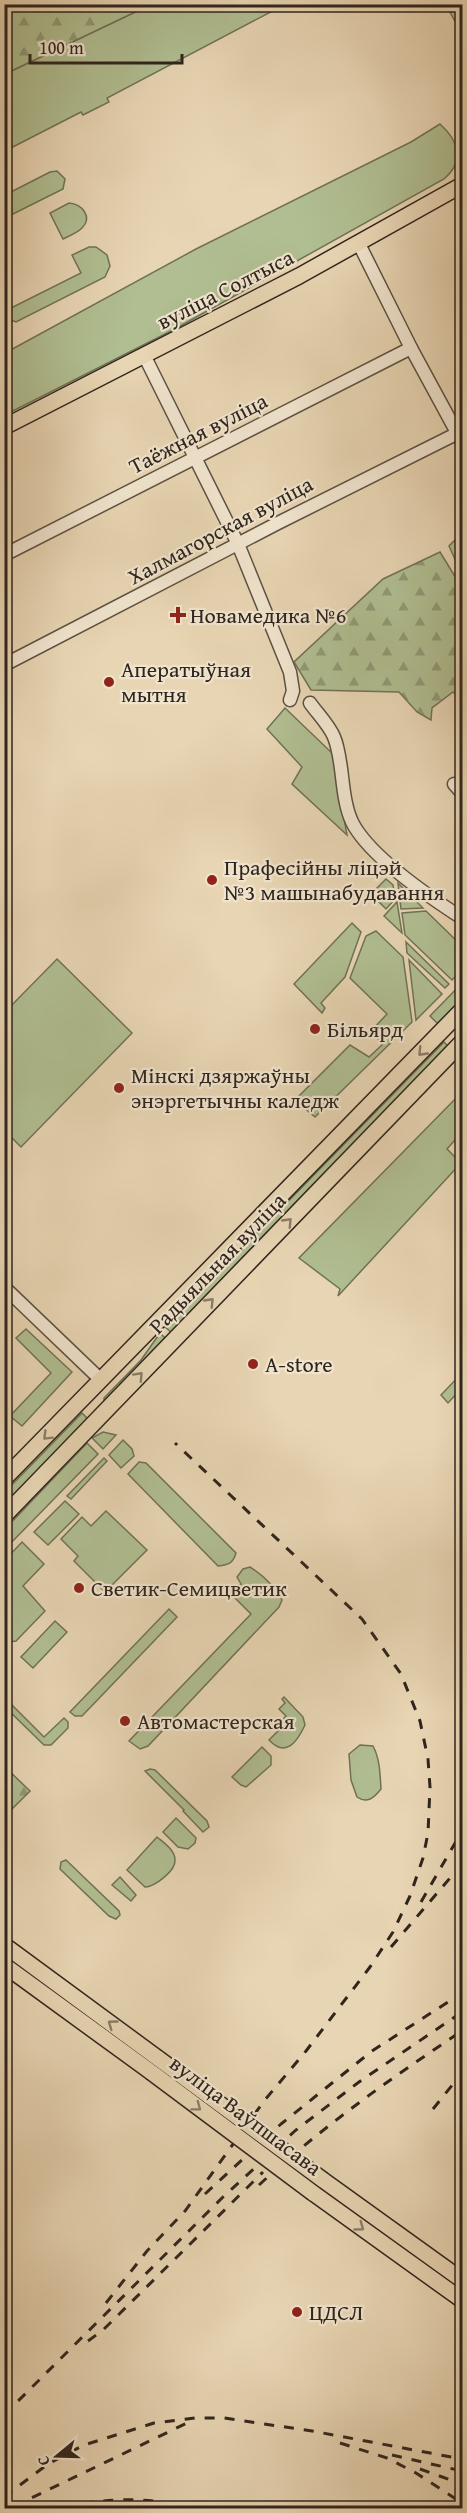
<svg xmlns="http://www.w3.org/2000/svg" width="467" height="2513" font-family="'Gentium Book Plus',serif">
	<defs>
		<pattern id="forest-firs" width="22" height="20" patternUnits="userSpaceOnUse" patternTransform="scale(1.5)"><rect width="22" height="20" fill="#b0be91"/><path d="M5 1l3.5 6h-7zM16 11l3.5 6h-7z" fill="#909a76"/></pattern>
	</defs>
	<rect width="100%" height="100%" fill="#e8d5b3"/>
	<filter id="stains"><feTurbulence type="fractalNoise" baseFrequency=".00333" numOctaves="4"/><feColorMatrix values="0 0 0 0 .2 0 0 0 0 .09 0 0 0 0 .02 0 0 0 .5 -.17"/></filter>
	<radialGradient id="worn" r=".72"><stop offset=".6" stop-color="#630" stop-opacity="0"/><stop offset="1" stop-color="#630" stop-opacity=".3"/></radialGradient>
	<g fill="#b0be91" stroke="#707257" stroke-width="1.5">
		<polygon points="150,5 284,5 107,98 109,102 83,115 81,112 5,151 5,74"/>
		<polygon points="446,5 462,5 462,34"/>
		<path d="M 440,124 C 459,141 465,161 444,179 L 175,329 L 5,415 L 5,353 L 196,249 L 411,142 Z"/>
		<polygon points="57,171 65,179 63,189 5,218 5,195 50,172"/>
		<path d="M 69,203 C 82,204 93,217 82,228 C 77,233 69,236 63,239 L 50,213 Z"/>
		<polygon points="89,247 96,247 107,255 110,266 105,277 16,322 11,320 11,308 81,273 72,255"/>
		<polygon points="285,708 333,754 347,835 292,784 302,767 267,729"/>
		<polygon points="386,879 393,885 395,899 386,909 371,894"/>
		<polygon points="398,883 423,908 401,909"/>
		<polygon points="397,902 402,933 384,916"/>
		<polygon points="426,911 462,946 462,970 452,980 405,935 402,913"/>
		<polygon points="352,923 361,932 345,977 321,1003 325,1008 322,1013 294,984"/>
		<polygon points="376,931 403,957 412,1022 315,1117 295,1100 350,1045 369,1057 382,1045 372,1030 387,1014 350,978 366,936"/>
		<polygon points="406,942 449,984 445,988 407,953"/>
		<polygon points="57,959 132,1033 21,1147 5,1131 5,1012"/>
		<polygon points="409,960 442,994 416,1020"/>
		<polygon points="462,983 462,1000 438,1024 430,1016"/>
		<polygon points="444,1042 450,1048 172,1333 165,1327"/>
		<polygon points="462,1092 462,1132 447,1149 461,1163 338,1296 340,1289 299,1258"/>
		<polygon points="26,1329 72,1372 22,1426 10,1416 51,1373 16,1338"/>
		<polygon points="160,1333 166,1339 104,1402 104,1398 141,1360"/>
		<polygon points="462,1373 462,1388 448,1403 441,1395"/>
		<polygon points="82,1413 88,1419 5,1505 5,1492"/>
		<polygon points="103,1432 116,1435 103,1449 92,1438"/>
		<polygon points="123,1440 132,1449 134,1456 121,1468 109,1455"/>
		<polygon points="87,1443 98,1454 5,1549 5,1529"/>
		<polygon points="104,1458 107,1461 71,1499 67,1496"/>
		<path d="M 139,1462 L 146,1463 L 236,1553 C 233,1563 229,1565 218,1566 L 128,1474 Z"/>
		<polygon points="65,1501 79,1514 48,1545 34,1532"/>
		<polygon points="106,1511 147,1550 105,1592 74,1561 78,1556 61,1539 82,1517 91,1526"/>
		<polygon points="22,1542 44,1564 23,1586 45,1611 16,1641 9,1642 5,1638 5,1560"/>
		<path d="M 250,1567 C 264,1576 274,1585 282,1600 L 279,1607 L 148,1746 L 140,1749 L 129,1741 L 251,1614 L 231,1594 L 241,1584 L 237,1577 L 243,1569 Z"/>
		<polygon points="169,1609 177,1617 82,1716 75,1716 70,1712"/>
		<polygon points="55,1621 67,1632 33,1668 21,1657"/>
		<path d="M 284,1697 L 303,1717 L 305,1725 C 297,1742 286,1758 269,1740 L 282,1727 L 279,1723 L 286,1716 L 279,1709 L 285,1703 L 282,1699 Z"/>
		<polygon points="5,1698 44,1737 64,1718 68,1722 68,1728 51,1745 44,1745 5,1707"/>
		<path d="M 360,1745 L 373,1746 C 380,1759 380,1774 381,1789 C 374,1798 367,1804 357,1797 L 351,1780 L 349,1754 Z"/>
		<polygon points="262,1747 271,1756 271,1765 246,1787 241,1785 232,1777"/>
		<polygon points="150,1769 155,1770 207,1821 209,1827 203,1832 183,1811 184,1810 145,1771"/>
		<polygon points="176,1818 196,1838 195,1843 188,1849 178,1847 163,1832"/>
		<path d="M 157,1837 C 164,1843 175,1850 175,1860 C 176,1871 154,1887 145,1887 L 127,1870 Z"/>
		<polygon points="66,1860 119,1911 120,1915 116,1919 109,1916 60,1869 61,1862"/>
		<polygon points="120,1877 136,1895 131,1901 112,1885"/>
	</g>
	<g fill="url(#forest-firs)" stroke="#707257" stroke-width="1.5">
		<polygon points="5,4 150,4 150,5 5,74"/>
		<polygon points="462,533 462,575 449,546"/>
		<polygon points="440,552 462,588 462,701 453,692 432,708 431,720 417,712 399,692 311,690 294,662 383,579"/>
		<polygon points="5,1767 30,1791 5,1816 4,1816"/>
	</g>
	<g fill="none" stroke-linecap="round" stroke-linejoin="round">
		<g stroke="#5d5142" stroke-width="15">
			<g id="minor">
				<polyline points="359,244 411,348 462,442"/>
				<polyline points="144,355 238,544 290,672 293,691 290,700"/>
				<polyline points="4,555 411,348"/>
				<polyline points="4,665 278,523 456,434"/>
				<path d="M 310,703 C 317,713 329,725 334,737 C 344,761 340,796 352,822 C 369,856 431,898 462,918"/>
				<polyline points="454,784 462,793"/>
				<polyline points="4,1287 101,1380"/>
			</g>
		</g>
		<g stroke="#2f251d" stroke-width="18">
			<g id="major">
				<polyline points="4,427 299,276 462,185"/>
				<polyline points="4,1479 462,1010"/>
				<polyline points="4,1516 462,1042"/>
				<polyline points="4,1945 159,2059"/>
				<polyline points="4,1965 151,2072"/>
				<polyline points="323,2180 462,2280"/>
				<polyline points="313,2193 462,2300"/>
			</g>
		</g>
		<use href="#minor" stroke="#f0e4ce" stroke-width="12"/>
		<use href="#major" stroke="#e8d5b3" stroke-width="15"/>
		<g stroke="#2f251d" stroke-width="3" stroke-dasharray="10 10" stroke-linecap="butt">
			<polyline points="421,1902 462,1831"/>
			<polyline points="391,1947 462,1864"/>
			<polyline points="433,2109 462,2073"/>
			<path d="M 259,2185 C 322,2127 391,2078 462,2031"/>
			<polyline points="205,2194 281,2124 372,2051 462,1993"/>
			<polyline points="106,2303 147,2251 185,2211 264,2101 306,2051 370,1967 393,1932 410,1896 423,1858 428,1833 430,1787 428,1759 420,1721 401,1674 362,1619 175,1443"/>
			<polyline points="88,2341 103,2330 263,2172"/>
			<polyline points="4,2415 223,2197 296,2130 359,2082 462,2012"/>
			<polyline points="340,2443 387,2458 416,2473 462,2503"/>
			<polyline points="392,2455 462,2471"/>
			<polyline points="420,2469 462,2484"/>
			<polyline points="4,2497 48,2464 84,2445 154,2423 195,2418 224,2418 312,2431 462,2459"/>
			<polyline points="15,2508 25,2501 187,2423"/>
			<path d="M 64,2508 C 105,2497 150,2497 192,2508"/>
		</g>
		<g stroke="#2f251d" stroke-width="18" stroke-linecap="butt">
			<g id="major-bridge">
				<polyline points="159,2059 323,2180"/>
				<polyline points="151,2072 313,2193"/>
			</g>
		</g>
		<use href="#major-bridge" stroke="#e8d5b3" stroke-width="15"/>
	</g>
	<defs><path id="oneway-chevron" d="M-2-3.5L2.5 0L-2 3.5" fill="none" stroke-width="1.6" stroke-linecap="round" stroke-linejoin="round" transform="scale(1.5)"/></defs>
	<g stroke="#8c7d68">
		<use href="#oneway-chevron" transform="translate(422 1052) rotate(134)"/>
		<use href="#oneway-chevron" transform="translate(288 1222) rotate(-46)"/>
		<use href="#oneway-chevron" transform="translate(210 1302) rotate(-46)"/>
		<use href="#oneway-chevron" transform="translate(139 1376) rotate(-47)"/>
		<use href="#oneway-chevron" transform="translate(47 1436) rotate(135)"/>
		<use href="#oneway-chevron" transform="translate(112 2024) rotate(-144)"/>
		<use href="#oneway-chevron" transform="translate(197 2107) rotate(37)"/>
		<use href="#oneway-chevron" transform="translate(360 2227) rotate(36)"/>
	</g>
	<g fill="#8f2418" stroke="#f0e4ce" stroke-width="2">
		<path d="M175 606h6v6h6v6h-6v6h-6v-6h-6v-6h6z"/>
		<circle cx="109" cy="682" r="6"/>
		<circle cx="212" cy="880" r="6"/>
		<circle cx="315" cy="1029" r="6"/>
		<circle cx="119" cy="1088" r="6"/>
		<circle cx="253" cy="1364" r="6"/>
		<circle cx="79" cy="1588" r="6"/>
		<circle cx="125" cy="1721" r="6"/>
		<circle cx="297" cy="2312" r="6"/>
	</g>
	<g text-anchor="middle" stroke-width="4.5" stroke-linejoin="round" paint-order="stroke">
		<g font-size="22" fill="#2f251d" stroke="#f0e4ce">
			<text transform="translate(225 289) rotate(-27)" y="8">вуліца Солтыса</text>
			<text transform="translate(198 433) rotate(-27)" y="8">Таёжная вуліца</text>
			<text transform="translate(220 530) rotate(-28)" y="8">Халмагорская вуліца</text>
			<text transform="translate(217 1263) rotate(-46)" y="8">Радыяльная вуліца</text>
			<text transform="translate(246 2115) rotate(37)" y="8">вуліца Ваўпшасава</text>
		</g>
		<g font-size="22" fill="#2f251d" stroke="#f0e4ce" text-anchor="start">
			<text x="190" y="623">Новамедика №6</text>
			<text x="121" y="677">Аператыўная<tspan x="121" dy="25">мытня</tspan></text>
			<text x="224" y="875">Прафесійны ліцэй<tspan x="224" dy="25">№3 машынабудавання</tspan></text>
			<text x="327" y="1037">Більярд</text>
			<text x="131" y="1083">Мінскі дзяржаўны<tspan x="131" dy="25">энэргетычны каледж</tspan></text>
			<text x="265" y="1372">А-store</text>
			<text x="91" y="1596">Светик-Семицветик</text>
			<text x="137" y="1729">Автомастерская</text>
			<text x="309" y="2320">ЦДСЛ</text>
		</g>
	</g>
	<rect width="467" height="2513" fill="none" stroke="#e8d5b3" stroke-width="24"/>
	<rect x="6" y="6" width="455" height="2501" fill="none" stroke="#2f251d" stroke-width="3"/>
	<rect x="12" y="12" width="443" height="2489" fill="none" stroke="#2f251d" stroke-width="1.5"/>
	<g transform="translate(57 2456) rotate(251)" stroke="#f0e4ce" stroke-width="4.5" paint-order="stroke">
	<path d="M0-4.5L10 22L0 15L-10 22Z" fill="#2f251d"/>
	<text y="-9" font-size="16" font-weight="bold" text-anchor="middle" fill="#2f251d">С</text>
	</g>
	<path d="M30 54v9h152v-9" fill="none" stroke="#2f251d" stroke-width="3"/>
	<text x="39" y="54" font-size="18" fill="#2f251d" stroke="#f0e4ce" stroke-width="4.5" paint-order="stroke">100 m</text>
	<rect width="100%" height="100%" filter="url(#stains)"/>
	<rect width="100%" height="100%" fill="url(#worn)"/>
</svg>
